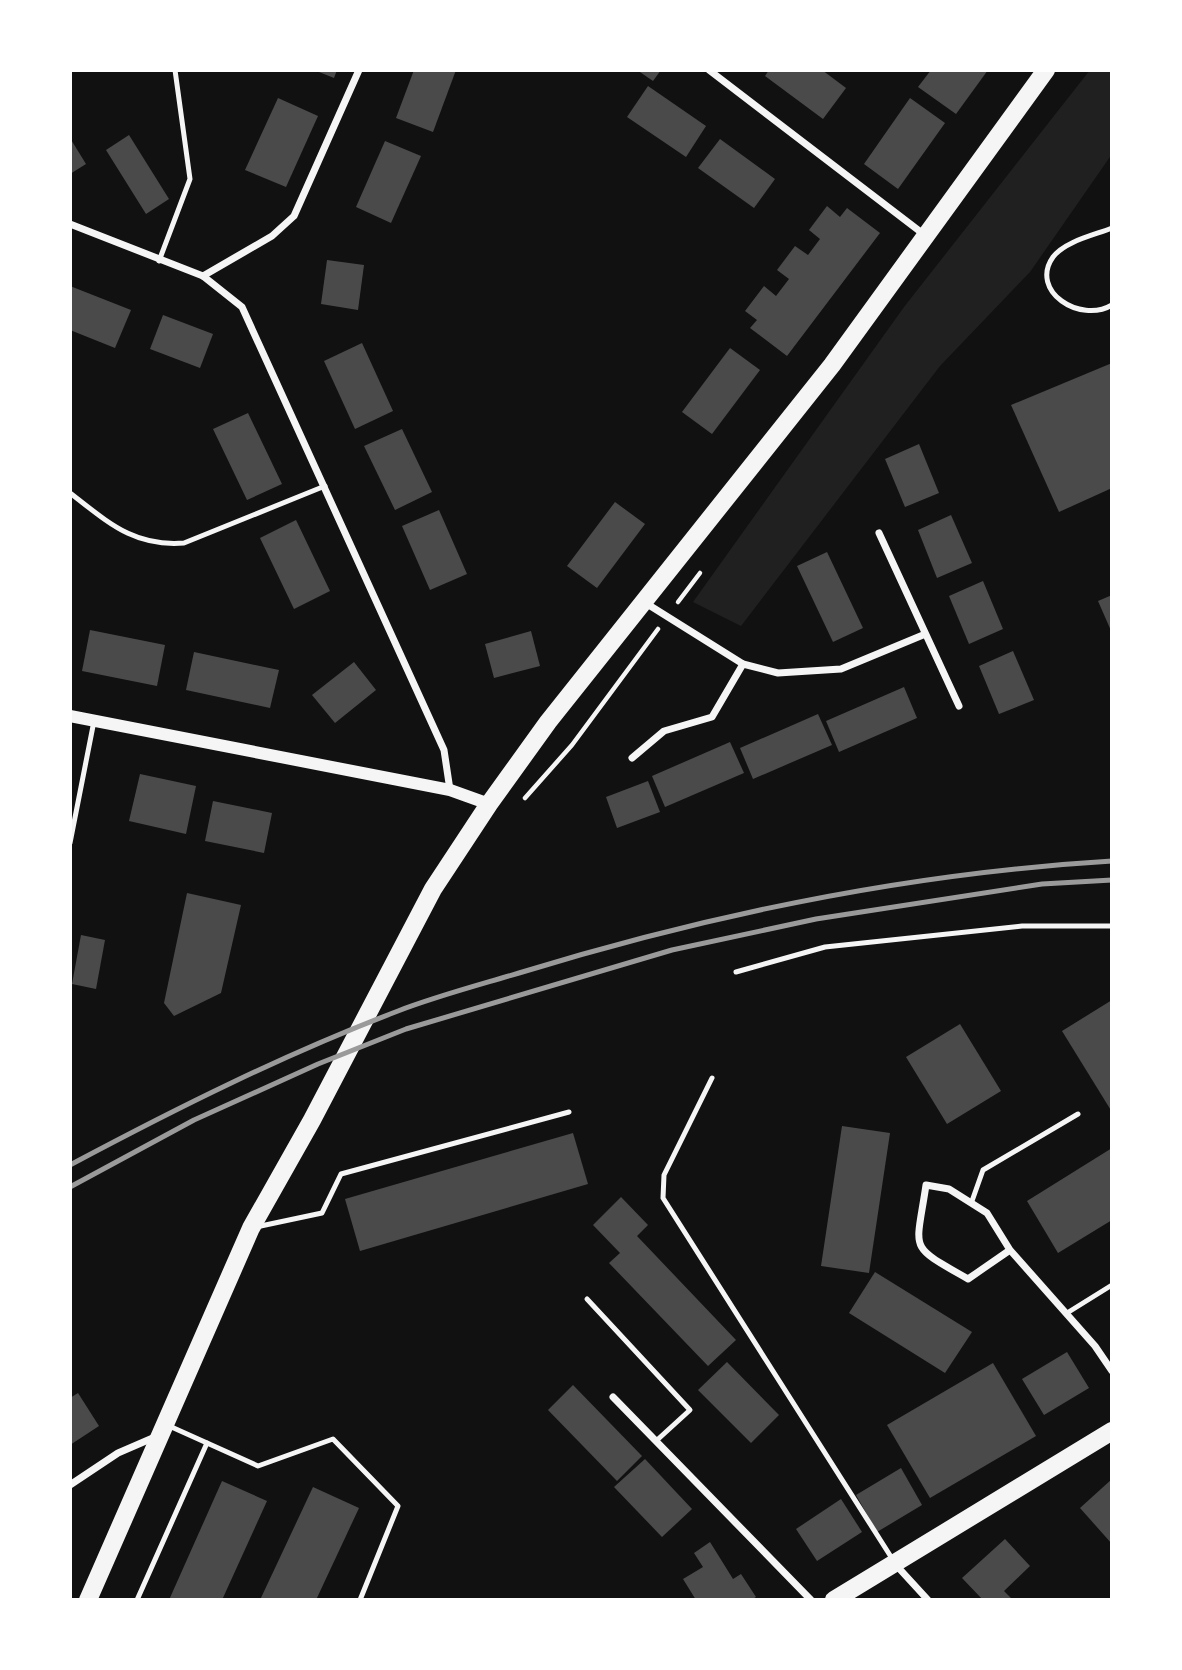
<svg xmlns="http://www.w3.org/2000/svg" width="1182" height="1670" font-family="Helvetica,sans-serif">
	<rect width="100%" height="100%" fill="#111"/>
	<polygon fill="#202020" points="1090,70 1112,70 1112,154 1030,272 940,366 741,626 693,602 904,307"/>
	<g fill="#4a4a4a">
		<polygon points="314,70 337,70 334,78"/>
		<polygon points="414,70 456,70 433,132 396,118"/>
		<polygon points="637,70 661,70 653,81"/>
		<polygon points="769,70 822,70 846,88 823,119 765,76"/>
		<polygon points="931,70 988,70 956,114 918,87"/>
		<polygon points="648,86 706,126 686,157 627,117"/>
		<polygon points="278,98 318,116 286,187 245,170"/>
		<polygon points="910,98 945,123 898,189 864,164"/>
		<polygon points="129,135 169,199 146,214 106,150"/>
		<polygon points="70,138 86,164 70,174"/>
		<polygon points="720,139 775,179 754,208 698,168"/>
		<polygon points="385,141 421,156 391,223 356,207"/>
		<polygon points="827,206 840,217 847,208 880,233 787,356 750,328 757,320 745,311 764,286 776,296 789,279 777,270 795,246 808,255 820,239 809,230"/>
		<polygon points="327,260 364,265 358,310 321,304"/>
		<polygon points="70,286 131,310 115,348 70,330"/>
		<polygon points="163,315 213,334 200,368 150,349"/>
		<polygon points="362,343 393,411 355,429 324,361"/>
		<polygon points="730,348 760,370 712,434 682,412"/>
		<polygon points="1112,363 1112,488 1059,512 1011,405"/>
		<polygon points="248,413 282,484 247,500 213,429"/>
		<polygon points="402,429 432,492 395,510 364,446"/>
		<polygon points="919,444 939,493 905,507 885,459"/>
		<polygon points="615,502 645,524 597,588 567,566"/>
		<polygon points="439,510 467,574 430,590 402,526"/>
		<polygon points="951,515 972,563 937,578 918,530"/>
		<polygon points="296,520 330,591 294,609 260,538"/>
		<polygon points="827,552 863,628 833,642 797,566"/>
		<polygon points="983,581 1003,629 969,644 949,596"/>
		<polygon points="1112,595 1112,633 1098,601"/>
		<polygon points="90,630 165,645 157,686 82,671"/>
		<polygon points="531,631 540,666 494,678 485,644"/>
		<polygon points="1013,651 1034,700 999,714 979,666"/>
		<polygon points="194,652 279,670 270,708 186,690"/>
		<polygon points="354,662 376,690 335,723 312,695"/>
		<polygon points="904,687 917,718 839,752 826,721"/>
		<polygon points="818,714 832,745 753,779 740,748"/>
		<polygon points="730,742 744,773 665,807 652,776"/>
		<polygon points="140,774 196,786 186,834 129,821"/>
		<polygon points="648,781 660,812 617,828 606,797"/>
		<polygon points="213,801 272,813 264,853 205,841"/>
		<polygon points="187,893 241,905 221,993 174,1016 164,1003"/>
		<polygon points="81,935 105,940 96,989 72,984"/>
		<polygon points="1112,1000 1112,1112 1062,1031"/>
		<polygon points="960,1024 1001,1091 947,1124 906,1057"/>
		<polygon points="842,1126 890,1133 869,1273 821,1266"/>
		<polygon points="573,1133 588,1184 360,1251 345,1199"/>
		<polygon points="1112,1148 1112,1220 1058,1253 1027,1201"/>
		<polygon points="621,1197 648,1225 637,1236 736,1340 708,1366 609,1263 620,1253 593,1225"/>
		<polygon points="875,1272 972,1332 945,1373 849,1313"/>
		<polygon points="1067,1352 1089,1388 1044,1415 1022,1379"/>
		<polygon points="727,1362 779,1415 751,1443 698,1390"/>
		<polygon points="993,1363 1036,1436 930,1498 887,1425"/>
		<polygon points="573,1385 642,1456 617,1481 548,1410"/>
		<polygon points="78,1393 99,1426 70,1445 70,1398"/>
		<polygon points="645,1459 692,1509 662,1537 614,1487"/>
		<polygon points="901,1468 922,1505 877,1532 856,1495"/>
		<polygon points="1112,1479 1112,1544 1080,1508"/>
		<polygon points="222,1481 267,1501 222,1600 169,1600"/>
		<polygon points="313,1487 359,1508 316,1600 260,1600"/>
		<polygon points="841,1499 862,1532 817,1561 796,1529"/>
		<polygon points="1005,1539 1030,1566 1004,1591 1013,1600 983,1600 962,1578"/>
		<polygon points="710,1542 733,1579 741,1574 756,1597 751,1600 696,1600 683,1579 703,1567 694,1553"/>
	</g>
	<g fill="none" stroke-linecap="round" stroke-linejoin="round">
		<g stroke="#f5f5f5" stroke-width="4.5">
			<polyline points="678,602 700,573"/>
			<polyline points="525,798 572,745 658,629"/>
		</g>
		<g stroke="#f5f5f5" stroke-width="5">
			<path d="M 1112,228 C 1095,235 1065,241 1053,257 C 1029,291 1080,324 1112,305"/>
			<polyline points="159,261 190,179 175,70"/>
			<path d="M 70,493 C 108,522 133,547 184,543 L 325,486"/>
			<polyline points="70,843 94,721"/>
			<polyline points="736,972 825,947 1022,926 1112,926"/>
			<polyline points="712,1078 664,1175 663,1198 893,1560"/>
			<polyline points="972,1201 983,1170 1078,1114"/>
			<polyline points="256,1227 322,1213 341,1174 569,1112"/>
			<polyline points="587,1299 690,1410 656,1441"/>
			<polyline points="1067,1313 1112,1285"/>
			<polyline points="167,1425 258,1466 333,1439 398,1506 360,1600"/>
			<polyline points="137,1600 207,1443"/>
		</g>
		<g stroke="#f5f5f5" stroke-width="7">
			<polyline points="709,70 926,236"/>
			<polyline points="70,224 203,276 242,307 444,750 450,790"/>
			<polyline points="203,276 272,236 294,216 359,70"/>
			<polyline points="879,533 959,706"/>
			<polyline points="644,602 743,664 778,673 841,669 923,635"/>
			<polyline points="632,758 664,731 712,717 743,664"/>
			<path d="M 1010,1250 L 968,1279 C 907,1244 916,1253 926,1185 L 949,1189 L 987,1213 L 1010,1250 L 1095,1346 L 1112,1371"/>
			<polyline points="613,1397 811,1600"/>
			<polyline points="70,1485 118,1453 155,1437"/>
			<polyline points="895,1564 928,1600"/>
		</g>
		<polyline stroke="#f5f5f5" stroke-width="12" points="70,716 450,790 489,804"/>
		<g stroke="#f5f5f5" stroke-width="18">
			<polyline points="88,1600 251,1228 312,1120 433,889 489,804 548,722 832,365 1046,70"/>
			<polyline points="834,1600 1112,1431"/>
		</g>
		<g stroke="#9a9a9a" stroke-width="5">
			<path d="M 70,1165 C 177,1108 285,1054 398,1011 C 437,996 479,985 519,973 C 711,914 912,873 1112,861"/>
			<polyline points="70,1187 194,1120 318,1064 406,1029 672,950 816,919 1042,884 1112,880"/>
		</g>
	</g>
	<rect width="1182" height="1670" fill="none" stroke="#ffffff" stroke-width="144"/>
</svg>
